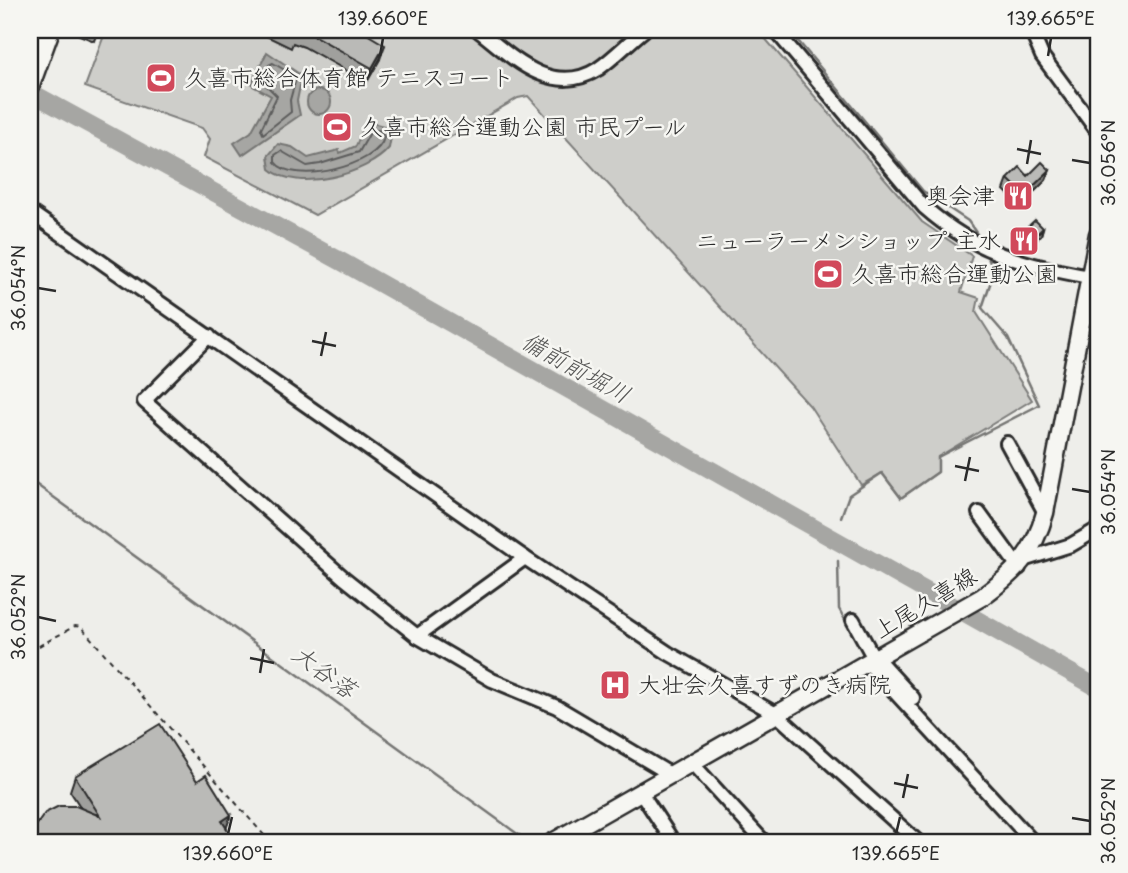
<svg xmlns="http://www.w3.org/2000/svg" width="1128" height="873" font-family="'Playpen Sans','Klee One',sans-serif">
	<rect width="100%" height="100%" fill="#eeeeea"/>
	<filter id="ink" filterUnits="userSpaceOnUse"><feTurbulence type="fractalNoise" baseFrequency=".0143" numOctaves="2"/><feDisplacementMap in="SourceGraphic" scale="14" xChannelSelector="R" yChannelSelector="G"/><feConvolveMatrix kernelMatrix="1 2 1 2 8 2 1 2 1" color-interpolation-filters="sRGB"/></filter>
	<g filter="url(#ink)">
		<polygon fill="#cececa" stroke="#7c7c7a" stroke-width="2" points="106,30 758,30 922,222 972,256 961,292 979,298 976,312 1032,400 938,457 938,472 901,498 882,473 861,485 810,406 528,96 518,98 315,215 204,157 210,139 202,128 85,87"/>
		<g fill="#a6a6a3" stroke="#757573" stroke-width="2">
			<polygon points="267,52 302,76 297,101 300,115 242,155 234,143 251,132 271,96 253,86 252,82"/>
			<circle cx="319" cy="102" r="12"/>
			<path d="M 372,123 L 388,127 L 391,137 L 389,148 C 368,174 297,193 270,169 L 268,156 L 278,144 L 292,147 L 308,158 L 339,150 L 340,153 L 356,146 L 363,129 Z"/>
		</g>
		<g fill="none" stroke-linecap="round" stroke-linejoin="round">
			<g stroke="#5c5c5b" stroke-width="2">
				<polygon points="273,63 288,72 295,82 290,100 291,112 263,134 261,129 277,96 261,80 269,65"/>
				<path d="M 380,130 L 384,137 C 379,166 292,186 275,162 L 275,155 L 281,151 L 307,166 L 320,164 L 359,152 L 371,131 Z"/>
			</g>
			<g stroke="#757573" stroke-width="2.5">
				<polyline points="789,30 923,191 968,221 981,240"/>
				<polyline points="30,480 530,843"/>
				<polyline points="841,517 849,495 882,473 901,498 938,472 938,457 1039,405 1008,338 982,308 994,272 986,253"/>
				<polyline points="838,561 839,609 865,656"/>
				<polyline points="985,780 1004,801"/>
			</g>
			<polyline stroke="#a6a6a3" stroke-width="18" points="30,92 344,263 1098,688"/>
			<g stroke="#2b2b2b" stroke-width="18">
				<g id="minor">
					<path d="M 478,30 C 512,57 552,98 598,69 C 614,58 629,42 644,30"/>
					<path d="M 775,30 L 924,207 C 976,253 1024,265 1090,277"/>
					<polyline points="1031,30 1042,56 1098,132"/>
					<polyline points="30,212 525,558 668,653 776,714 919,843"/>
					<polyline points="1082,320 1098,313"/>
					<polyline points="209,336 144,401 344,578 417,636 492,680 557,707 670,774"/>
					<polyline points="1007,443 1045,513"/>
					<polyline points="979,513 1019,568"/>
					<polyline points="1026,559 1071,545 1098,529"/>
					<polyline points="853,620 870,651 913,698"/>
					<polyline points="417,636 525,558"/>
					<polyline points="868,663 1034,843"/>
					<polyline points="691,762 765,843"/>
					<polyline points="640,791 674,843"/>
				</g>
			</g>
			<g stroke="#2b2b2b" stroke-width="21">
				<g id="major">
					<polyline points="30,55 39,30"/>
					<polyline points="30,88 51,30"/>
					<path d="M 551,843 L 982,597 C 1015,573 1034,553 1045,513 L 1098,234"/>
				</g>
			</g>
			<polyline stroke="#2b2b2b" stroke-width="2" stroke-dasharray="5 5" stroke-linecap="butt" points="30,651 75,626 81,627 271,843"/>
			<use href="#minor" stroke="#f6f6f2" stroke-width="12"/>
			<use href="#major" stroke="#f6f6f2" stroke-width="16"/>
		</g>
		<g fill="#a0a09d" stroke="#2b2b2b" stroke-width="2">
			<polygon points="80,30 98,30 94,41 79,35"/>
			<polygon points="254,30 360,30 380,59 367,82 304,47 293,43 291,48"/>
			<polygon points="1050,170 1046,180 1020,206 1004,190 1008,179"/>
			<polygon points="1043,228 1041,235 1023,252 1015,243 1018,236"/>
			<polygon points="75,776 197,781 231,815 226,828 236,843 30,843 36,826 81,808 70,791"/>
		</g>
		<g fill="#828280" stroke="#2b2b2b" stroke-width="2">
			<polygon points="385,45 380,59 367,82 372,68"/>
			<polygon points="1050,170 1046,180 1020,206 1024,195"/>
			<polygon points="1043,228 1041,235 1023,252 1026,244"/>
			<polygon points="231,815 226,829 222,821"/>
		</g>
		<g fill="#babab7" stroke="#2b2b2b" stroke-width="2">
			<polygon points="287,30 298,30 296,34"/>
			<polygon points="301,30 360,30 385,45 372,68 309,33"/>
			<polygon points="1042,162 1050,170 1024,195 1008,179 1020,167 1028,176"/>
			<polygon points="1035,220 1043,228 1026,244 1018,236"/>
			<polygon points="160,724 197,781 206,775 231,815 222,821 236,843 33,843 32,840 36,826 45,813 59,806 76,806 100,816 75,776"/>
		</g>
	</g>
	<path fill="none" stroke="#2b2b2b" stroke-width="2.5" d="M 380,56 L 383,38M 1048,56 L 1051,38M 1017,149 L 1041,154M 1072,160 L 1090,163M 1027,164 L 1031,140M 38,288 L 56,291M 312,341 L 336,346M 321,356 L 326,332M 955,466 L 979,471M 965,481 L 970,457M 1072,489 L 1090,492M 38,617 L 56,621M 250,658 L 274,663M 260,673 L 264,649M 894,783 L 918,788M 903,798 L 908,774M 1072,818 L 1090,821M 228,834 L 232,817M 896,834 L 900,817"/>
	<defs>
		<g id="stadium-square" transform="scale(1.575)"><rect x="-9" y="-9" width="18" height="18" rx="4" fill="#d1495b" stroke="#f6f6f2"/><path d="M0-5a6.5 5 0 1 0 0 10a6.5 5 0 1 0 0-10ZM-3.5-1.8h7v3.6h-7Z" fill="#fff"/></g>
		<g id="restaurant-square" transform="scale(1.575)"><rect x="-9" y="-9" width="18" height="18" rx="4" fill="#d1495b" stroke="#f6f6f2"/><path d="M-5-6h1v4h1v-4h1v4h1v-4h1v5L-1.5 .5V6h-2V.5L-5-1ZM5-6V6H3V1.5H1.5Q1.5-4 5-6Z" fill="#fff"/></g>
		<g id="hospital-square" transform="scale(1.575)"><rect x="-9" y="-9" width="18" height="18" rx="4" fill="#d1495b" stroke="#f6f6f2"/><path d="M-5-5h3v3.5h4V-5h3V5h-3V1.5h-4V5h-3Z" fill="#fff"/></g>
	</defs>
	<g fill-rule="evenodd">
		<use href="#stadium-square" x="161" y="78"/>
		<use href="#stadium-square" x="337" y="127"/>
		<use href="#restaurant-square" x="1018" y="196"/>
		<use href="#restaurant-square" x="1024" y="241"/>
		<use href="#stadium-square" x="828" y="274"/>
		<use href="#hospital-square" x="615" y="685"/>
	</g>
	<g text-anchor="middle" stroke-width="5" stroke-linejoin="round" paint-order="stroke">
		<g font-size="23" fill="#2b2b2b" stroke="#f6f6f2" text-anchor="start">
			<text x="184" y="86">久喜市総合体育館 テニスコート</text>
			<text x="360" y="135">久喜市総合運動公園 市民プール</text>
			<text x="995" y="204" text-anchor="end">奥会津</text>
			<text x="1001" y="249" text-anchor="end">ニューラーメンショップ 主水</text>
			<text x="851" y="282">久喜市総合運動公園</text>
			<text x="638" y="693">大壮会久喜すずのき病院</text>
		</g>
		<g font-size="23" fill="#2b2b2b" stroke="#f6f6f2">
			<text transform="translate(925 603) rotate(-31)" y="8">上尾久喜線</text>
		</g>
		<g font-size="24" font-style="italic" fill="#565655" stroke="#f6f6f2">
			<text transform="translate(576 368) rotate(29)" y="8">備前前堀川</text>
			<text transform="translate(324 672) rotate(36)" y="8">大谷落</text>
		</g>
	</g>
	<rect width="1128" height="873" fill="none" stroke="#f6f6f2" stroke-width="77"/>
	<rect x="38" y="38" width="1052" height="796" fill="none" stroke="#2b2b2b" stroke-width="2.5"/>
	<g font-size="18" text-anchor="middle" fill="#2b2b2b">
		<text x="383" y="25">139.660°E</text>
		<text x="1051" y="25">139.665°E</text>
		<text transform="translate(1109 163) rotate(-90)" y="6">36.056°N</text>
		<text transform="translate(19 288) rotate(-90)" y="6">36.054°N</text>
		<text transform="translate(1109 492) rotate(-90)" y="6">36.054°N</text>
		<text transform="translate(19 617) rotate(-90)" y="6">36.052°N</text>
		<text transform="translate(1109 821) rotate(-90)" y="6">36.052°N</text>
		<text x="228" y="860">139.660°E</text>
		<text x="896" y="860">139.665°E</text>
	</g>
</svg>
